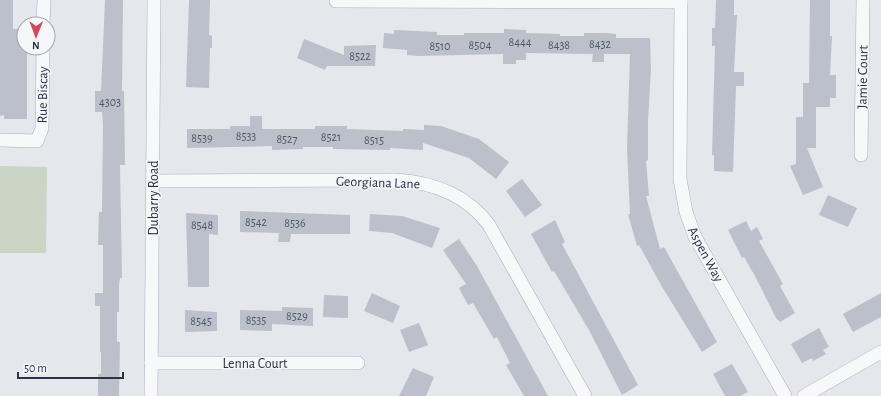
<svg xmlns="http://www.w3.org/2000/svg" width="881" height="396" font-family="'Alegreya Sans',sans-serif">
	<rect width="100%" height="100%" fill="#e4e7ec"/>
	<polygon fill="#c9d6c5" points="0,166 47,167 46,253 0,253"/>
	<g fill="#bbc0ca">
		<polygon points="0,0 13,0 13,29 24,29 24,48 27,48 27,119 4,119 4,115 0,116"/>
		<polygon points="105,0 123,0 122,91 124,91 125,165 120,165 122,278 120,278 119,285 119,312 117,312 117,342 120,342 119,396 98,396 98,374 101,374 101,352 100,352 100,306 95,306 95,293 103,293 103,245 98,245 99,212 102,212 103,125 102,112 95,112 95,91 101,91"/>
		<polygon points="189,0 210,0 209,35 212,36 212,48 210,48 209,88 186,87"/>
		<polygon points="716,0 734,0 734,15 737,15 734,72 744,72 744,86 736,86 733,172 714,171 714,155 712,155 715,46 712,46 712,28 715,28"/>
		<polygon points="810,0 830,0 830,36 832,36 830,75 836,75 836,98 830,98 830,107 816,107 816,148 807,148 823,187 803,195 790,166 796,164 796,117 803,117 803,83 809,83"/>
		<polygon points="504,29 526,30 526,33 560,34 560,36 584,36 584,33 605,33 616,34 616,38 650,38 651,69 648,121 648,160 646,161 649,196 646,196 660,249 664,247 717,342 702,352 661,285 639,245 637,246 628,214 630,214 627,148 630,54 604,54 604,62 592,62 593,54 526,53 526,60 516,60 516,64 503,64 503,54 418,56 407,55 407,50 383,48 384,33 394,34 394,30 437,32 437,35 464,35 464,33 504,33"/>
		<polygon points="304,39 344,55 344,46 376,45 375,66 327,66 325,70 297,58"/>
		<polygon points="250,116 262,116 262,129 315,129 315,126 347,126 347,129 403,131 403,129 424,130 424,125 441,126 479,139 509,162 496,179 469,158 423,143 423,150 390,148 390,150 333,149 333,147 303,147 303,149 272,150 272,146 187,148 187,129 230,129 230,126 250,126"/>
		<polygon points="522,179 542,205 525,217 506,191"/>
		<polygon points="828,195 857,208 848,227 819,215"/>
		<polygon points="240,211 350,215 350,234 291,234 290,242 278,242 279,233 240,232"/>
		<polygon points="186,213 218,215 218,235 209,234 209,287 188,287"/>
		<polygon points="370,214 402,216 440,228 432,248 392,233 369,231"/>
		<polygon points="555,220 565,242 562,244 638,385 622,395 589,330 554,271 552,272 531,234"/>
		<polygon points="746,221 751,231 757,227 763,239 759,241 783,284 780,286 795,313 780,322 776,318 755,276 744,257 742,258 728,230"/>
		<polygon points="459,239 477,266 548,396 524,396 506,365 510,363 497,337 494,339 473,303 468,305 459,288 466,284 443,250"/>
		<polygon points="372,293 400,306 393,323 364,311"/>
		<polygon points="881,293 881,317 853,332 843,314"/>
		<polygon points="324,295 348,296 348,318 323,317"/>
		<polygon points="282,307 313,308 313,326 272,324 272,331 240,330 240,310 282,311"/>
		<polygon points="185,310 217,312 217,331 185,332"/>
		<polygon points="419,323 428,345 409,352 400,330"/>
		<polygon points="819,328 829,347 823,350 826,354 813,361 812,358 802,363 791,344"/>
		<polygon points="732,364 748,392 740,396 725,396 713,374"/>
		<polygon points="413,368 434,377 426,396 399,396"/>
	</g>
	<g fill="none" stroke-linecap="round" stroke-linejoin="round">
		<g stroke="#a9aeb7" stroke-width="14">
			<g id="minor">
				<polyline points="681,0 680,179 686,212 695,237 785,396"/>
				<polyline points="336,1 681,2"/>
				<polyline points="43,24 44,0"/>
				<polyline points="0,140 37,141 42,128 43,48"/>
				<polyline points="861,155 863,0"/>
				<path d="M 153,181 L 395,180 C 432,182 466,194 489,225 L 585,396"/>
				<polyline points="151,363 358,363"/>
				<polyline points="151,396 154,0"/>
				<polyline points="804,396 881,352"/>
			</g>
		</g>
		<use href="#minor" stroke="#f7f8fa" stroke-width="13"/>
	</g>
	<g text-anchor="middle" stroke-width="3.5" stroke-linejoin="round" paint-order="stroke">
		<g font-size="12" fill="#4f5766">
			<text x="520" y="46">8444</text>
			<text x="600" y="48">8432</text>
			<text x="480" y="49">8504</text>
			<text x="559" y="49">8438</text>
			<text x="440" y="50">8510</text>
			<text x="360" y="60">8522</text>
			<text x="110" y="106">4303</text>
			<text x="246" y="140">8533</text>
			<text x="331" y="141">8521</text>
			<text x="202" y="142">8539</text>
			<text x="287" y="143">8527</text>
			<text x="374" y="144">8515</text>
			<text x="256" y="226">8542</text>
			<text x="295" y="227">8536</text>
			<text x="202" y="229">8548</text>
			<text x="297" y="320">8529</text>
			<text x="256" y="324">8535</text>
			<text x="201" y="325">8545</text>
		</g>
		<g font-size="14" fill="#2b3445" stroke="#f4f6f9">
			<text transform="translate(862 77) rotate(-89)" y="5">Jamie Court</text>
			<text transform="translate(42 95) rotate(-89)" y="5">Rue Biscay</text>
			<text transform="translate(378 182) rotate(2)" y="5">Georgiana Lane</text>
			<text transform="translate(153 198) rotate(-90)" y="5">Dubarry Road</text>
			<text transform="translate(706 254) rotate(62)" y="5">Aspen Way</text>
			<text x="255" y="368">Lenna Court</text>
		</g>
	</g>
	<g transform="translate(36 36) rotate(181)"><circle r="19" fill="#f4f6f9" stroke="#a4a8b1"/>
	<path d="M0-3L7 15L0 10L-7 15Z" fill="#d1495b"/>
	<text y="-6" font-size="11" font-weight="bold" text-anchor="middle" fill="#2b3445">N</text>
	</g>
	<path d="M18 372v6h105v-6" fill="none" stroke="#2b3445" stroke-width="2"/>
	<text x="24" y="372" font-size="12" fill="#2b3445" stroke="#f4f6f9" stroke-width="3" paint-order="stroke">50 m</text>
</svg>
